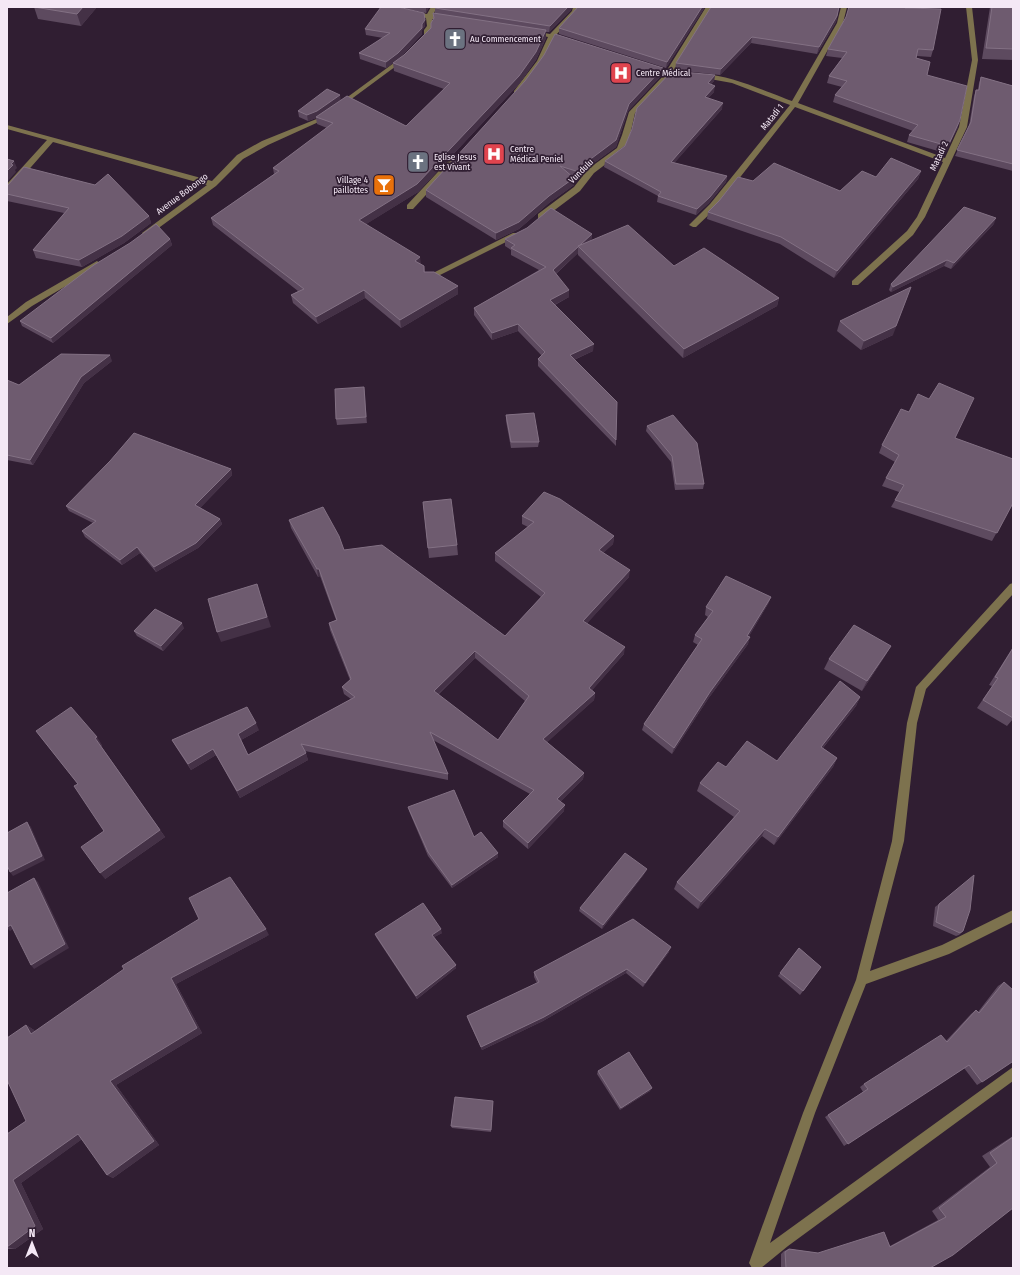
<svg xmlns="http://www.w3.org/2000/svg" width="1020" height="1275" font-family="'Fira Sans Condensed',sans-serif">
	<rect width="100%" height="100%" fill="#301e32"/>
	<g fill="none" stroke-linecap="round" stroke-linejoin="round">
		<g fill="#7d724e" fill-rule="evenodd">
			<polygon points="431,7 437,7 433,15 450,20 447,22 432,19 433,26 430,30 430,35 421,44 417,44 416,43 424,35 424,30 427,26 426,18 408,13 411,11 427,14"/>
			<polygon points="573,7 579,7 578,11 556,35 569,41 566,43 554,39 543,61 518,93 514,93 514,91 537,61 548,37 530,33 533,31 550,34 572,11"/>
			<polygon points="706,7 712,7 673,72 685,74 685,76 671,75 635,113 630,135 623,151 594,173 580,191 544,218 538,218 538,214 574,187 588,169 617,148 622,135 629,112 665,74 647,67 650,65 667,70"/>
			<path d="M 841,7 L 847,7 L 843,23 L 798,103 L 945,158 L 959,127 L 972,60 L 966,7 L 972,7 L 978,60 L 967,127 L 925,217 L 913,235 L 858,285 L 852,285 L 852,281 L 907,231 L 917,217 L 943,162 L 795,107 L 716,208 L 696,227 L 693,227 L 689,225 L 710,204 L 790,105 L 732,83 L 699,77 L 699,75 C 722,71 769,93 792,101 L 837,23 Z"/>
			<polygon points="402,57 407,58 323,120 268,145 243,159 216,186 149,235 143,235 142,233 207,185 53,142 10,191 7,191 7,184 47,140 7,129 7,125 212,181 237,155 262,141 319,118"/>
			<polygon points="451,158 454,158 458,160 413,209 407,209 407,205"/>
			<polygon points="513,233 519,233 520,235 432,279 426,279 425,277"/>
			<polygon points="97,261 101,264 100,266 32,306 7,324 7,317 26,302"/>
			<polygon points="1013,583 1013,594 926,689 917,723 904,841 870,971 942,945 1013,910 1013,922 949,954 866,984 815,1113 770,1243 1013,1067 1013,1081 788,1246 761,1268 752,1268 749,1263 803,1113 856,980 892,841 907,723 916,687 1010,584"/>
		</g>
	</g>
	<g fill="#5d4a5f" fill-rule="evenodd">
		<polygon points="34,7 97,7 81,26 38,19"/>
		<polygon points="398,7 429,7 426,13"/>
		<polygon points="435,7 572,7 571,10 549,32 546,32 546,38 536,60 519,84 418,192 366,224 424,266 425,272 458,294 401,328 365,298 318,324 293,303 291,295 298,291 213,225 211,218 274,174 273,168 327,128 317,124 316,118 308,121 299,117 298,111 340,95 340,100 406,126 444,89 394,71 393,63 404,55 431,28 434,19 433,13 435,13"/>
		<polygon points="705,7 666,68 559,34 559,28"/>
		<polygon points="839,7 836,22 817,54 751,43 720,75 675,70 676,63"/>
		<polygon points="990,7 1013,7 1013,60 982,59"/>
		<polygon points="905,8 933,50 931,57 917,56 916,58 927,75 958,127 945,153 907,142 909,135 913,131 833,102 835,95 842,87 827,83 829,76 842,58 826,56 828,49"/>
		<polygon points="425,26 422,30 422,34 399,59 386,68 360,59 359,53 383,38 366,35 365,29"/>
		<polygon points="662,75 628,111 616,147 587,168 578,179 572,177 574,178 574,185 549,203 519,229 496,240 426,197 426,190"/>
		<polygon points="715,75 714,81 711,84 714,92 708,98 722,109 674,163 727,176 726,182 709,203 696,215 657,202 658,196 604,167 605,161"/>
		<polygon points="981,77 1013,86 1013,171 955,156 969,126 974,96 976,90 978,90 979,83"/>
		<polygon points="921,171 918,179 834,278 780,244 707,219 708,212 753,181 840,191 876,177"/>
		<polygon points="7,185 149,216 151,223 124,243 82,267 36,258 33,250 64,213 7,201"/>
		<polygon points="994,224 951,269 944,266 891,292 889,290 891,284"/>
		<polygon points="592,234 591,241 779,298 777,306 683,358 578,255 578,253 556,274 569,297 555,305 593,351 574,360 616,440 616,446 538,366 538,359 542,356 518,331 492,340 474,315 474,308 539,270 511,255 511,250 505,246 505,239"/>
		<polygon points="170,239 172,245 53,343 22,326 20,321"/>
		<polygon points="840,321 893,335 861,350 837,331"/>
		<polygon points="112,361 84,383 33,465 7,460 7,380 19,385"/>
		<polygon points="364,387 367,423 337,425 336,419"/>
		<polygon points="506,415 539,442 538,447 511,448 506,421"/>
		<polygon points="647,426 704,484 703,489 675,490 671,462 646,431"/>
		<polygon points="955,438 1013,503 992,541 891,507 895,500 899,492 882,486 886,478 895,462 879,453 882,445"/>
		<polygon points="231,469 232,475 200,508 220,519 222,524 198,548 156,572 140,553 122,565 85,537 82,531 93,523 69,511 66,506"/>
		<polygon points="423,502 457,545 458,555 429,558"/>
		<path d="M 522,516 L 614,536 L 613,544 L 603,553 L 629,577 L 587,623 L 624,654 L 592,690 L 595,693 L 594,700 L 547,742 L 584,773 L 583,779 L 560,802 L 564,811 L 528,849 L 503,827 L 503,821 L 530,794 L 433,740 L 448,774 L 448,780 L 305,751 L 308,760 L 240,798 L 216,755 L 191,770 L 176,747 L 172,740 L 259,730 L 241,740 L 248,755 L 351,699 L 344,694 L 342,687 L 350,680 L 330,630 L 329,623 L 336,620 L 320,576 L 318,577 L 291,528 L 289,520 L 344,550 L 505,636 L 541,597 L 495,561 L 495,553 L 528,527 L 522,524 ZM 475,658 L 525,701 L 498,740 L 438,695 Z"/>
		<polygon points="771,597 768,604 749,636 748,644 708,699 672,754 642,730 644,724 698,645 693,642 695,635 708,617 705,615 706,607"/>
		<polygon points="184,628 163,651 137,636 134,631"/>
		<polygon points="891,646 885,656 862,691 824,669 829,659"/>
		<polygon points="1013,647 1013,719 1007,726 977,708 992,686 989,685"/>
		<polygon points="860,697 856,706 823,748 837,758 833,767 774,845 762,836 698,909 674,889 677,882 734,817 697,791 700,783 777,761"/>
		<polygon points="36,731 102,745 101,746 165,837 105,879 104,831 78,784"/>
		<polygon points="408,807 474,837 498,857 452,888 428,856 409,811"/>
		<polygon points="645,873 602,929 579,911 580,908"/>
		<polygon points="939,904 963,931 959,935 956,936 933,926 935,907"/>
		<polygon points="442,933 434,937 456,965 456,968 417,999 376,937 375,934"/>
		<polygon points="269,935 176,984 202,1033 116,1085 159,1145 113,1178 107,1175 82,1139 21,1183 43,1229 15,1249 7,1249 7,1134 26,1121 26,1025 34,1030 35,1032"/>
		<polygon points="799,948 821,967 800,995 778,976"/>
		<polygon points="669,952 643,987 626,973 543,1021 482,1050 468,1020 467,1016 537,983 534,977 534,972"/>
		<polygon points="1004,982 982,1082 977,1085 964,1068 844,1146 825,1117 863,1092 860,1087 864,1084 946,1041 971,1014 976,1010 978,1012 998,986"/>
		<polygon points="598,1071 650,1091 620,1110 597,1074"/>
		<polygon points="493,1103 491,1132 452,1128 451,1126"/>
		<polygon points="1013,1136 1013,1208 930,1268 781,1268 781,1254 784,1251 789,1249 818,1253 890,1246 938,1220 932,1211 990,1167 982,1156"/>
	</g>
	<g fill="#443146">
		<polygon points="83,7 97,7 81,26 77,14"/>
		<polygon points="426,7 429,7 426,13"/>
		<polygon points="568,7 572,7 571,10 549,32 550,26"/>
		<polygon points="702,7 705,7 666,68 667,62"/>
		<polygon points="837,16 836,22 817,54 819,47"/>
		<polygon points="425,20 425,26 422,30 422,34 399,59 386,68 386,62 422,24"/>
		<polygon points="546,30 546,38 536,60 519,84 418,192 360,228 359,220"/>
		<polygon points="752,37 751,43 720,75 721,69"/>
		<polygon points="663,68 662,75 628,111 616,147 587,168 578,179 579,172 629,104"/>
		<polygon points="715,75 714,81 707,89 708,83"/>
		<polygon points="715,86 714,92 704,103 705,97"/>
		<polygon points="340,95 341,101 316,117 316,118 308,121 307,115"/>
		<polygon points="723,103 722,109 670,168 671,162"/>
		<polygon points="960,120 958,127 945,153 948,146"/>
		<polygon points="14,161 17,168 15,170 16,172 7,182 7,171 11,164"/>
		<polygon points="921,171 918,179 834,278 837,271"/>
		<polygon points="727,176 726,182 709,203 696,215 697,209"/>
		<polygon points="574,178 574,185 549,203 519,229 496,240 496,233"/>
		<polygon points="149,216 151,223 124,243 82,267 79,260"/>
		<polygon points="996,218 994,224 951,269 954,263"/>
		<polygon points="592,234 591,241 578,246 578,253 552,277 553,270"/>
		<polygon points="170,239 172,245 53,343 51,338"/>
		<polygon points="420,257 421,265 415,261"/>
		<polygon points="947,260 944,266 891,292 893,287"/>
		<polygon points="458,286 458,294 401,328 400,320"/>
		<polygon points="364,290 365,298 318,324 316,317"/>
		<polygon points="569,290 569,297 550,307 550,300"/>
		<polygon points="908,296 893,335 861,350 864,341"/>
		<polygon points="779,298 777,306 683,358 684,349"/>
		<polygon points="518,324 518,331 492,340 492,333"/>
		<polygon points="594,344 593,351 569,362 570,355"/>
		<polygon points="110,355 112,361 84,383 33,465 30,460 81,377"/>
		<polygon points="364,387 365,393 367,423 366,417"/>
		<polygon points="231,469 232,475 197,511 195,505"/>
		<polygon points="220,519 222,524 198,548 156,572 154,567"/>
		<polygon points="614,536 613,544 598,558 599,550"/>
		<polygon points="137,547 140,553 122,565 120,560"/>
		<polygon points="317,569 319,569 320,576 318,577"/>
		<polygon points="630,570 629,577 583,628 583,621"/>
		<polygon points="257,584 271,627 221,642 217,632"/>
		<polygon points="771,597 768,604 745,643 747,636"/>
		<polygon points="182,623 184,628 163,651 161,646"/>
		<polygon points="750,637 748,644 708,699 672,754 674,748 710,692"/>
		<polygon points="891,646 885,656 862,691 867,681"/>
		<polygon points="625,647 624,654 588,695 589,688"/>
		<polygon points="475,651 475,658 434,698 434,691"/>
		<polygon points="595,693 594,700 543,746 543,739"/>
		<polygon points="860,697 856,706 817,755 821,747"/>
		<polygon points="256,723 259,730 241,740 238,734"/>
		<polygon points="97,737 102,745 100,746 95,738"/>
		<polygon points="213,749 216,755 191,770 188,764"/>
		<polygon points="306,753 308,760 240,798 237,791"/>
		<polygon points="837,758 833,767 774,845 778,837"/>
		<polygon points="584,773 583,779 557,805 557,799"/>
		<polygon points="565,805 564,811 528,849 528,843"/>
		<polygon points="27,822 31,827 45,860 13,876 10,872"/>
		<polygon points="765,829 762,836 698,909 701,902"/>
		<polygon points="160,830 165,837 105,879 100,873"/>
		<polygon points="498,853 498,857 452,888 452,885"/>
		<polygon points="647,869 645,873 602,929 603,925"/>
		<polygon points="34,878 38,882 69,948 34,969 31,965"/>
		<polygon points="11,925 15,928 10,931 7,928 7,927"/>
		<polygon points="266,929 269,935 176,984 202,1033 116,1085 159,1145 113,1178 107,1175 110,1081 171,978"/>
		<polygon points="441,929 442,933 433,938 432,935"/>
		<polygon points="671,947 669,952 643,987 645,983"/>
		<polygon points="456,965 456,968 417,999 416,996"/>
		<polygon points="627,969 626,973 543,1021 482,1050 481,1047"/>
		<polygon points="26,1025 34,1030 38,1039 31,1034"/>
		<polygon points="652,1088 650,1091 620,1110 621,1108"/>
		<polygon points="78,1134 85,1137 21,1183 43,1229 15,1249 7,1247 13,1180"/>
	</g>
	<g fill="#6e5b6f" stroke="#837184" fill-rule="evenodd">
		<polygon points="34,7 83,7 77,14"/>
		<polygon points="381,7 398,7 424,13 425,20 422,24 422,28 398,53 386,62 359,53 390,33 365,29"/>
		<polygon points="435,7 568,7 550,26 435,8"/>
		<polygon points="578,7 702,7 667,62 559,28"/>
		<polygon points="711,7 839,7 837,16 819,47 752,37 721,69 676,63"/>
		<polygon points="849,7 905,7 905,8 941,9 933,50 918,49 916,58 930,62 927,75 967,86 960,120 948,146 909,135 918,125 835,95 847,81 829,76 847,52 828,49 846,17"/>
		<polygon points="992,7 1013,7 1013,49 986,48"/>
		<polygon points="433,13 546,30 536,52 519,76 417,184 359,220 420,257 415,261 424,266 424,272 434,272 458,286 400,320 364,290 316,317 291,295 304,289 211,218 279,171 273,168 333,123 316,117 347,96 406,126 450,83 393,63 404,55 431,28 431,23 434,18"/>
		<polygon points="555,34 663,68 629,104 616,140 588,161 579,172 560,166 574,178 549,196 519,222 496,233 426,190 525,81 544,55"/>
		<polygon points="672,71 715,75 708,83 715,86 705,97 723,103 671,162 727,176 710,197 697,209 658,196 661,192 605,161 625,146 632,129 637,108"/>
		<polygon points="981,77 1013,86 1013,164 957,150 971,122 976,90 979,90"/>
		<polygon points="327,89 340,95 317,111 307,115 298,111"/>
		<polygon points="891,158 921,171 837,271 781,237 708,212 719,201 738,177 753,181 774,163 840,191 862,171 876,177"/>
		<polygon points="7,159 14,161 11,164 13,165 7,171"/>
		<polygon points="24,167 95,185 108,174 149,216 122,236 79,260 33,250 69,208 7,194 7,185 8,185"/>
		<polygon points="964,207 996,218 954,263 947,260 893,287 891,284"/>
		<polygon points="551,208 592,234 553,270 569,290 550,300 594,344 570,355 617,402 616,440 538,359 545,352 518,324 492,333 474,308 546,267 511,248 515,245 505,239 527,228"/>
		<polygon points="156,224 170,239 51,338 20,321 94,265 130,243"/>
		<polygon points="628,225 674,266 704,248 779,298 684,349 578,246"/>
		<polygon points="911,287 896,326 864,341 840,321"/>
		<polygon points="61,354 110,355 81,377 30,460 7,455 7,380 19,385"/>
		<polygon points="939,383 974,398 955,438 1013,459 1013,503 997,533 895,500 904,485 886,478 899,455 882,445 901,409 909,412 918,394 929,399"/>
		<polygon points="364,387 366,417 336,419 335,389"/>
		<polygon points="534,413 539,442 511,442 506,415"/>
		<polygon points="673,415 697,443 704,484 676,484 672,456 647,426"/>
		<polygon points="134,433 231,469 195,505 220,519 196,543 154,567 137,547 120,560 82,531 96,521 66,506 110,461"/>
		<path d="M 544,492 L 560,499 L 614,536 L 599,550 L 630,570 L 583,621 L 625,647 L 589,688 L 595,693 L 543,739 L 584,773 L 557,799 L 565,805 L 528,843 L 503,821 L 534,790 L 430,732 L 448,774 L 301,744 L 306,753 L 237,791 L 213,749 L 188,764 L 172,740 L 247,707 L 256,723 L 238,734 L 248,755 L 355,697 L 342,687 L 351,679 L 329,623 L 337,620 L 319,569 L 317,569 L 289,520 L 323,507 L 339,536 L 344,550 L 382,545 L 505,636 L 545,593 L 495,553 L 534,522 L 522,516 ZM 475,651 L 529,696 L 498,740 L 434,691 Z"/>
		<polygon points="451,499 457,545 428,548 423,502"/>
		<polygon points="726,576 771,597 747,636 750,637 710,692 674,748 644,724 702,639 695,635 713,611 706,607"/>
		<polygon points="257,584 267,617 217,632 208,599"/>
		<polygon points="155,609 182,623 161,646 134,631"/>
		<polygon points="854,625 891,646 867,681 829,659"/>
		<polygon points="1013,648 1013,718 983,700 998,678 995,677"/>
		<polygon points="840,681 860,697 821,747 837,758 778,837 765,829 701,902 677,882 740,811 700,783 718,762 726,767 747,741 777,761"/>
		<polygon points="71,707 97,737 95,738 160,830 100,873 81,847 104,831 74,786 78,784 36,731"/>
		<polygon points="454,790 474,837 481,832 498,853 452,885 428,852 408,807"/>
		<polygon points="27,822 42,856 10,872 7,865 7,833"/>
		<polygon points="625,853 647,869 603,925 580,908"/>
		<polygon points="974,875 970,910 963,931 960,933 936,922 939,904"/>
		<polygon points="230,877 266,929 171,978 197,1028 110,1081 154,1141 107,1175 78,1134 13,1180 35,1226 7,1247 7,1134 26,1121 7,1080 7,1038 26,1025 31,1034 124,969 122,966 199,919 189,898"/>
		<polygon points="34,878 65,944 31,965 11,925 7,927 7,893"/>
		<polygon points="423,903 441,929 432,935 456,965 416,996 375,934"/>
		<polygon points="633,919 671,947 645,983 627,969 544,1017 481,1047 467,1016 539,982 534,972"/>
		<polygon points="799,948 821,967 803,991 780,973"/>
		<polygon points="1004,982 1013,990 1013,1061 1012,1062 982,1082 969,1065 848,1144 828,1115 868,1089 864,1084 941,1035 947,1042 976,1010 979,1013"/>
		<polygon points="629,1052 652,1088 621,1108 598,1071"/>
		<polygon points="455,1097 493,1101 491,1130 451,1126"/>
		<polygon points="1013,1137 1013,1208 1004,1215 953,1255 930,1268 786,1268 785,1252 789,1249 818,1253 884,1232 890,1247 946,1217 939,1208 997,1163 990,1153"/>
	</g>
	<defs>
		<g id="church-square" transform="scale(1.15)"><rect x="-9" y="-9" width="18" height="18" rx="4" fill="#6b7280" stroke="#301e32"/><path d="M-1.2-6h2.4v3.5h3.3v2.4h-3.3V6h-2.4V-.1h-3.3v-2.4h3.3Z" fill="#fff"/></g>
		<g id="hospital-square" transform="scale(1.15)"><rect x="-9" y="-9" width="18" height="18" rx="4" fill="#e0444e" stroke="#301e32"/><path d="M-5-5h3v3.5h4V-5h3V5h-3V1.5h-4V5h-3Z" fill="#fff"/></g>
		<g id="bar-square" transform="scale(1.15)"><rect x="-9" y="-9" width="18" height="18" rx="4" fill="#e8710a" stroke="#301e32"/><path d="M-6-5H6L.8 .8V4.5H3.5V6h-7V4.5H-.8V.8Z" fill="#fff"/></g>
	</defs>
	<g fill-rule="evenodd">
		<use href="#church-square" x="455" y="39"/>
		<use href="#hospital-square" x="621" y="73"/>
		<use href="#hospital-square" x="494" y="154"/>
		<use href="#church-square" x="418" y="162"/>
		<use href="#bar-square" x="384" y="185"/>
	</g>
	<g text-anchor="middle" stroke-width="3.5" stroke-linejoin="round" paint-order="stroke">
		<g font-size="9" fill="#f4e8f5" stroke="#301e32" text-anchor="start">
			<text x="470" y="42">Au Commencement</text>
			<text x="636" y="76">Centre Médical</text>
			<text x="510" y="152">Centre<tspan x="510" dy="10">Médical Peniel</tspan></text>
			<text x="434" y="160">Eglise Jesus<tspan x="434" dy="10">est Vivant</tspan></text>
			<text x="368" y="183" text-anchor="end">Village 4<tspan x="368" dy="10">paillottes</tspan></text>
		</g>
		<g font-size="9" fill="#f4e8f5" stroke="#301e32">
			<text transform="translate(772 117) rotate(-51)" y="3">Matadi 1</text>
			<text transform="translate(939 156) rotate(-65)" y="3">Matadi 2</text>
			<text transform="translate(581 171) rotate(-45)" y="3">Vundulu</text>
			<text transform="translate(182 194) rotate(-37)" y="3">Avenue Bobongo</text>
		</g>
	</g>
	<rect width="1020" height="1275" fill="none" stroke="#f4e8f5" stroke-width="16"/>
	<g transform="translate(32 1243)" stroke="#301e32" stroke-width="3" paint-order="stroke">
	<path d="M0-3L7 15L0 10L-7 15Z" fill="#f4e8f5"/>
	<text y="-6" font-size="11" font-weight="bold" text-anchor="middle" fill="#f4e8f5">N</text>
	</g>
</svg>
